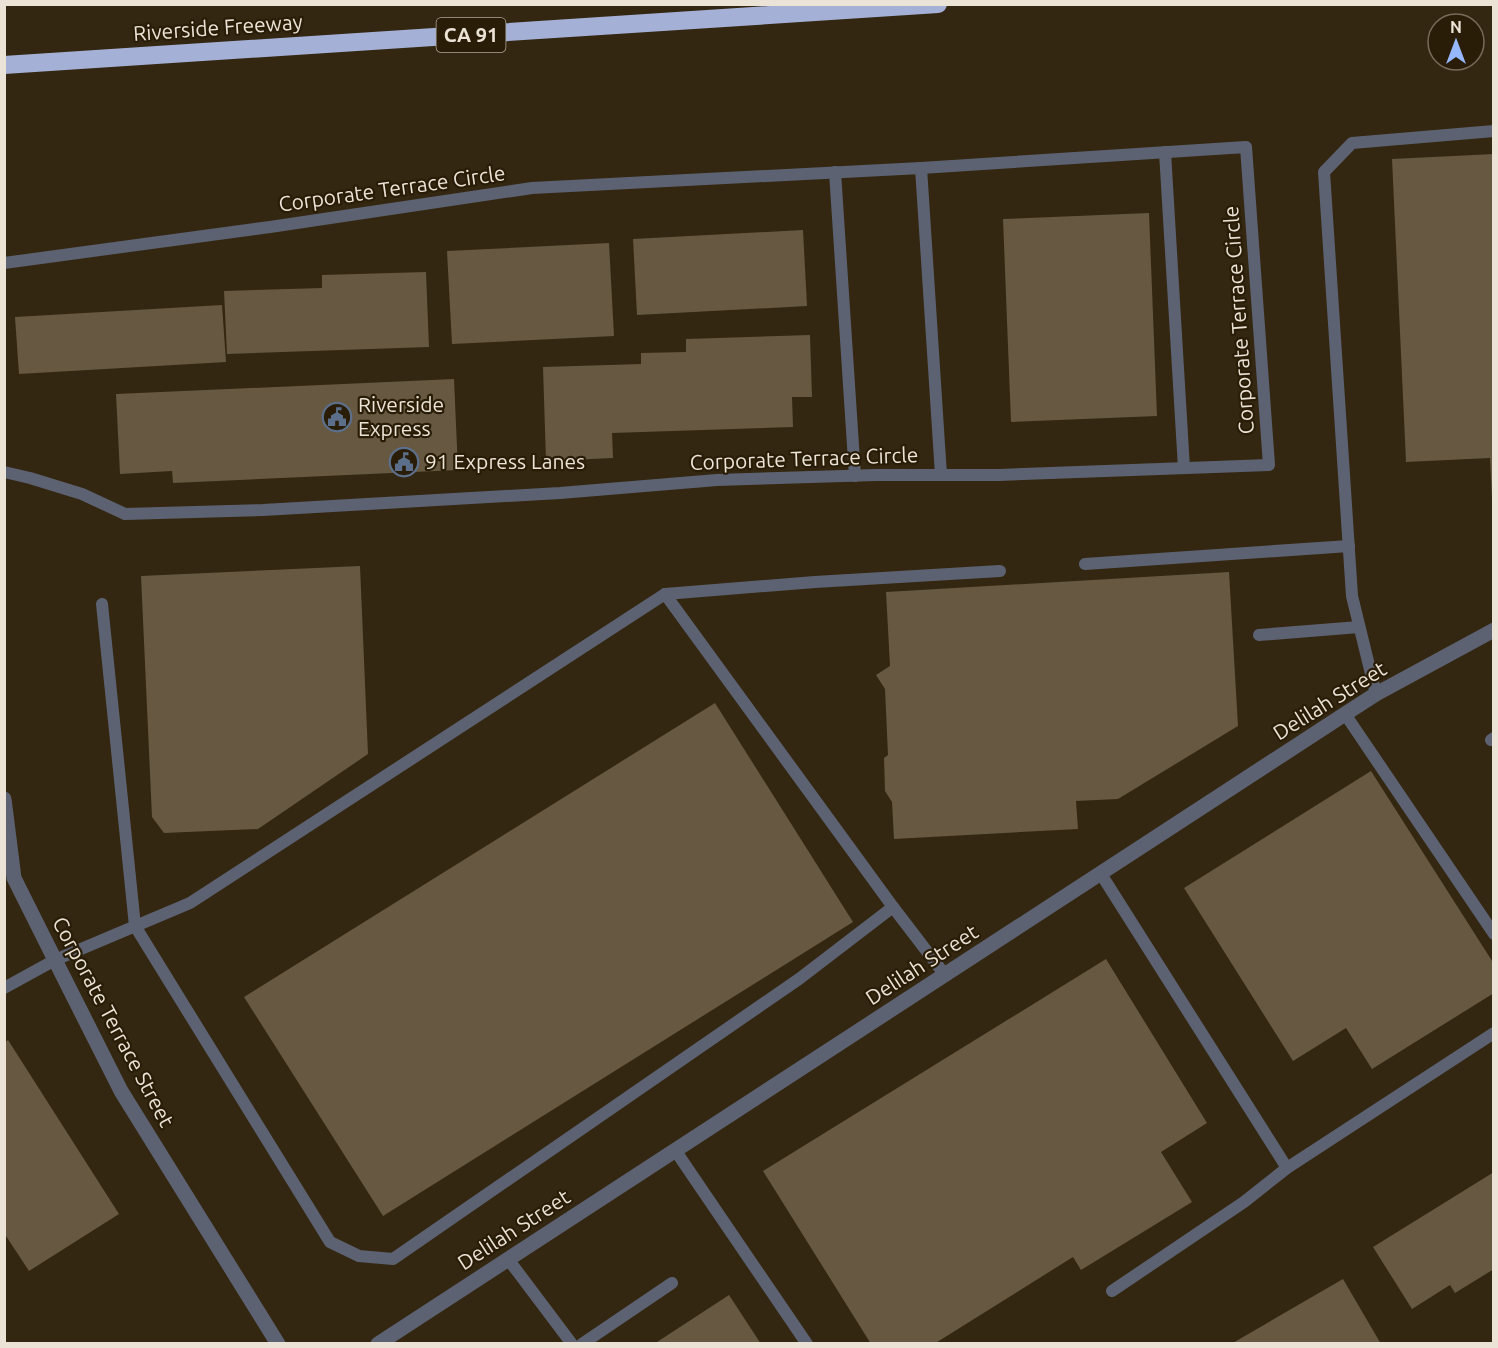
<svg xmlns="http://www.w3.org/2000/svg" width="1498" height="1348" font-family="Ubuntu,sans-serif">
	<rect width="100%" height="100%" fill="#332711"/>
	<g fill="#665841">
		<polygon points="1494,154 1494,499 1492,499 1490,458 1406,462 1392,159"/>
		<polygon points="1149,213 1157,416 1011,422 1003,219"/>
		<polygon points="803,230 807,306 637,315 633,239"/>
		<polygon points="609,243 614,336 452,344 447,251"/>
		<polygon points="426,272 429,347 227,354 224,291 322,288 322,275"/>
		<polygon points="222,305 226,362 19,374 15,317"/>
		<polygon points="810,335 812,397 792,397 793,427 612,433 613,458 546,461 543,367 641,364 641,353 686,352 686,339"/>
		<polygon points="454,379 458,470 173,483 172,471 120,474 116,394"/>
		<polygon points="360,566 368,754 258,829 164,833 152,817 141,576"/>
		<polygon points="1229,572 1238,726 1118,799 1076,801 1078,829 894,839 892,802 885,791 884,758 888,755 885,689 876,675 890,666 886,592"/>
		<polygon points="715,703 853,922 383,1216 244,997"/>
		<polygon points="1371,771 1494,964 1494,993 1372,1069 1346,1028 1293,1061 1184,888"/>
		<polygon points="1106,959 1207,1123 1161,1152 1192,1202 1081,1270 1073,1257 934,1344 871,1344 763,1171"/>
		<polygon points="8,1040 119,1214 29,1271 4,1233 4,1043"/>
		<polygon points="1494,1172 1494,1269 1455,1293 1450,1285 1412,1309 1373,1247"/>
		<polygon points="1343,1279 1381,1344 1231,1344"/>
		<polygon points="729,1295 761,1344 654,1344"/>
	</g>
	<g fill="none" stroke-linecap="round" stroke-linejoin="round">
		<g stroke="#5d6272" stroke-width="12">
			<polyline points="1165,152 1184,468"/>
			<polyline points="921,168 941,475"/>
			<polyline points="835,172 855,476"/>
			<polyline points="4,263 270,227 532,188 921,168 1246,147 1269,465 999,475 876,475 717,480 560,493 263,510 125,514 82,494 30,478 4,472"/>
			<polyline points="1085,564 1349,546"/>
			<polyline points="665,594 815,582 1000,571"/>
			<polyline points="102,604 135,926 330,1242 359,1256 393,1259 799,979 893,907"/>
			<polyline points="1259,635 1359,627"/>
			<polyline points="1376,694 1352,596 1324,172 1352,143 1494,131"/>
			<polyline points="1345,714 1494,934"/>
			<polyline points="1491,740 1494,738"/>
			<polyline points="1101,874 1287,1168 1494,1033"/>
			<polyline points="4,988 55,960 190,903 665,594 893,907 945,975"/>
			<polyline points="675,1150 807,1344"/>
			<polyline points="508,1259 572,1344"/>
			<polyline points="1112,1291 1244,1202 1287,1168"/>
			<polyline points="582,1344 672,1283"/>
		</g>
		<g stroke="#5d6272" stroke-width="15">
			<polyline points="4,799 14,878 55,960 121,1091 278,1344"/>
			<polyline points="378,1344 1345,714 1376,694 1494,630"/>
		</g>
		<polyline stroke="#a5b0d7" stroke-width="18" points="4,65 938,4"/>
	</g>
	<defs>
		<g id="civic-ring" transform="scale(1.5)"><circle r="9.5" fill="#291d07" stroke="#5c6f8a" stroke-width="1.5"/><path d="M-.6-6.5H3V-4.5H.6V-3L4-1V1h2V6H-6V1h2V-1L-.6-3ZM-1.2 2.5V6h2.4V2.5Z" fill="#5c6f8a"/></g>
	</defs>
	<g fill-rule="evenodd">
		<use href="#civic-ring" x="337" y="417"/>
		<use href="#civic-ring" x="404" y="462"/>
	</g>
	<g text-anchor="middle" stroke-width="4.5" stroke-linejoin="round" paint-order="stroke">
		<rect fill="#291d07" stroke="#b1a898" stroke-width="1.5" x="436.5" y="18" width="69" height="34" rx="4.5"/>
		<g font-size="20" font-weight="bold" fill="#ebe3d6">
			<text x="471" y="42">CA 91</text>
		</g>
		<g font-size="21" fill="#ebe3d6" stroke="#291d07">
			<text transform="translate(218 28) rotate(-4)" y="7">Riverside Freeway</text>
			<text transform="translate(392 189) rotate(-8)" y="7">Corporate Terrace Circle</text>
			<text transform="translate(1239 320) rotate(-94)" y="7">Corporate Terrace Circle</text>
			<text transform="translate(804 459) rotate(-2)" y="7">Corporate Terrace Circle</text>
			<text transform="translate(1330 701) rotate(-32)" y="7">Delilah Street</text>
			<text transform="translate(922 965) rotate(-33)" y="7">Delilah Street</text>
			<text transform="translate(113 1022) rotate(62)" y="7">Corporate Terrace Street</text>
			<text transform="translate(514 1230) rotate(-33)" y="7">Delilah Street</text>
		</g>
		<g font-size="21" fill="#ebe3d6" stroke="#291d07" text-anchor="start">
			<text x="358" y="412">Riverside<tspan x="358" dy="24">Express</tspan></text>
			<text x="425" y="469">91 Express Lanes</text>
		</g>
	</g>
	<rect width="1498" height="1348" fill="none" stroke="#ebe3d6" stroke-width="12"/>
	<g transform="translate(1456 42)"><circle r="28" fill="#291d07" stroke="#776c5a" stroke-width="1.5"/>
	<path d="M0-4.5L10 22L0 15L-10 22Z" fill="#96b6fd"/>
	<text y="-9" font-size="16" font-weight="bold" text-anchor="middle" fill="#ebe3d6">N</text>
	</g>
</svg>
